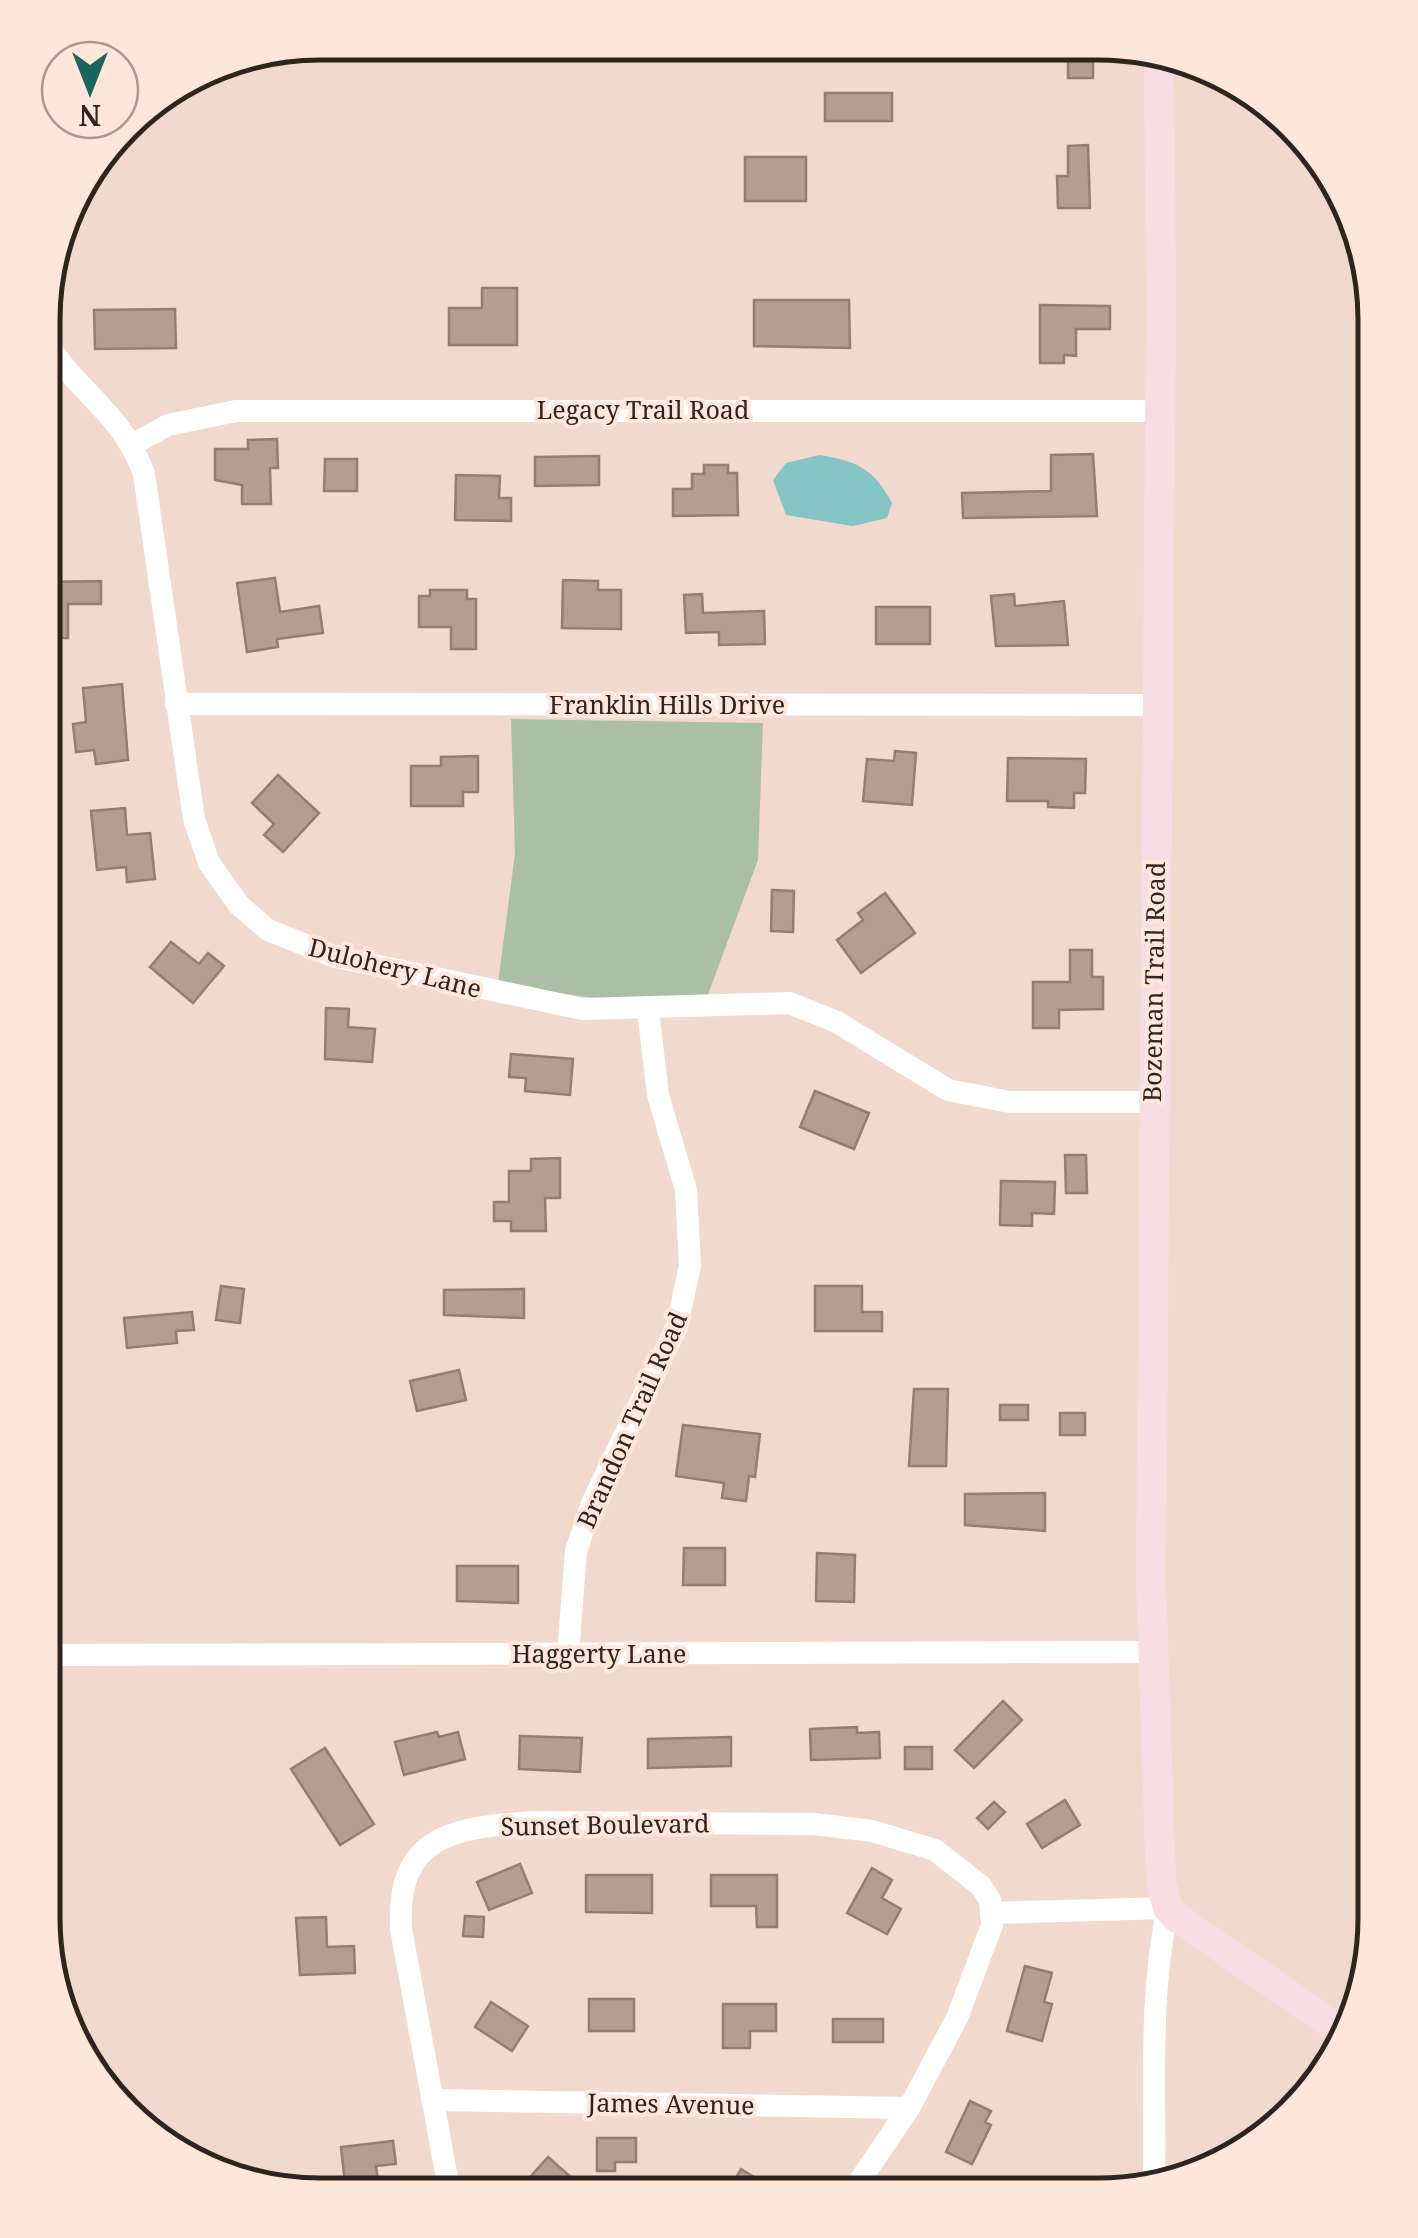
<svg xmlns="http://www.w3.org/2000/svg" width="1418" height="2238" font-family="'Noto Serif',serif">
	<rect width="100%" height="100%" fill="#f2d9ce"/>
	<polygon fill="#abbfa6" points="511,719 763,723 758,860 707,997 606,1000 498,984 515,853"/>
	<path fill="#84c4c5" d="M 820,455 C 857,461 874,469 892,503 L 887,518 L 853,526 L 786,515 L 773,480 L 786,463 Z"/>
	<g fill="#b49d92" stroke="#947e74" stroke-width="2.5">
		<rect x="1068" y="45" width="25" height="33"/>
		<rect x="825" y="93" width="67" height="28"/>
		<polygon points="1088,145 1090,208 1058,208 1057,176 1068,176 1068,146"/>
		<rect x="745" y="157" width="61" height="44"/>
		<polygon points="482,288 517,288 517,345 449,345 449,308 482,308"/>
		<polygon points="754,300 849,300 850,348 754,346"/>
		<polygon points="1040,305 1110,306 1110,329 1076,329 1076,356 1064,355 1064,363 1040,363"/>
		<polygon points="175,309 176,348 95,349 94,310"/>
		<polygon points="277,439 278,468 270,468 271,504 242,504 242,485 215,480 215,449 248,449 248,440"/>
		<polygon points="1093,454 1097,516 963,518 962,493 1051,491 1051,455"/>
		<polygon points="599,456 599,485 535,486 535,457"/>
		<polygon points="325,459 357,459 357,491 324,491"/>
		<polygon points="704,465 728,465 728,473 737,473 738,515 673,516 673,489 692,489 692,474 704,474"/>
		<polygon points="456,475 500,476 499,498 511,498 511,521 455,520"/>
		<polygon points="275,578 280,612 319,606 323,633 277,639 278,647 247,652 237,583"/>
		<polygon points="563,580 598,581 598,590 621,590 621,629 562,628"/>
		<polygon points="101,581 101,604 68,604 68,638 44,638 44,582"/>
		<polygon points="430,590 467,590 467,599 476,599 476,649 451,649 451,627 419,627 419,596 430,596"/>
		<polygon points="702,594 703,613 764,611 765,644 719,645 719,632 686,633 684,595"/>
		<polygon points="1014,594 1015,606 1064,601 1068,645 996,646 991,596"/>
		<rect x="876" y="607" width="54" height="37"/>
		<polygon points="122,684 128,760 96,764 94,750 76,752 73,724 86,722 83,688"/>
		<polygon points="895,751 916,753 912,805 863,801 867,759 894,761"/>
		<polygon points="478,756 478,792 463,792 463,806 411,806 411,766 441,766 441,757"/>
		<polygon points="1008,758 1086,759 1085,793 1074,793 1074,808 1048,807 1048,801 1007,801"/>
		<polygon points="278,775 319,813 283,852 264,835 274,824 252,803"/>
		<polygon points="125,808 127,835 150,833 155,879 127,882 126,867 97,870 91,811"/>
		<polygon points="772,890 794,891 793,932 771,931"/>
		<polygon points="885,893 915,933 861,973 837,940 863,920 858,913"/>
		<polygon points="171,942 199,964 208,953 224,966 193,1003 150,967"/>
		<polygon points="1070,950 1092,950 1092,977 1103,977 1103,1009 1059,1010 1059,1028 1033,1028 1033,982 1070,982"/>
		<polygon points="326,1008 349,1009 348,1027 375,1029 372,1062 325,1059"/>
		<polygon points="511,1054 573,1059 570,1095 525,1091 526,1078 509,1077"/>
		<polygon points="815,1091 869,1113 854,1149 800,1127"/>
		<polygon points="1065,1155 1086,1155 1087,1193 1066,1193"/>
		<polygon points="560,1158 560,1198 545,1198 546,1231 511,1231 511,1221 494,1221 494,1202 509,1202 509,1171 531,1171 531,1159"/>
		<polygon points="1001,1181 1055,1182 1054,1214 1032,1213 1032,1226 1000,1225"/>
		<polygon points="221,1286 244,1289 240,1323 216,1320"/>
		<polygon points="815,1286 862,1286 862,1312 882,1312 882,1331 815,1331"/>
		<polygon points="524,1289 524,1318 444,1315 444,1290"/>
		<polygon points="192,1312 194,1330 176,1331 177,1343 127,1348 124,1318"/>
		<polygon points="459,1370 466,1400 417,1411 410,1381"/>
		<polygon points="914,1389 948,1389 946,1466 909,1466"/>
		<rect x="1000" y="1405" width="28" height="15"/>
		<rect x="1060" y="1413" width="25" height="22"/>
		<polygon points="683,1425 760,1434 755,1477 749,1476 746,1501 722,1498 724,1483 676,1476"/>
		<polygon points="1045,1493 1045,1531 965,1525 965,1494"/>
		<polygon points="684,1548 725,1548 725,1585 683,1585"/>
		<polygon points="817,1553 855,1555 854,1602 816,1601"/>
		<polygon points="457,1566 518,1566 518,1603 457,1601"/>
		<polygon points="1003,1701 1022,1720 974,1768 955,1750"/>
		<polygon points="857,1727 857,1733 879,1732 880,1758 811,1760 810,1729"/>
		<polygon points="437,1732 439,1737 458,1732 465,1759 404,1775 395,1742"/>
		<polygon points="520,1736 582,1738 580,1772 519,1769"/>
		<polygon points="731,1737 731,1766 648,1768 648,1739"/>
		<rect x="905" y="1747" width="27" height="22"/>
		<polygon points="325,1748 374,1824 340,1845 291,1769"/>
		<polygon points="1065,1800 1080,1825 1042,1848 1027,1824"/>
		<polygon points="994,1802 1005,1812 988,1829 977,1818"/>
		<polygon points="520,1864 532,1893 489,1910 477,1882"/>
		<polygon points="872,1868 892,1880 882,1898 901,1909 887,1934 847,1913"/>
		<polygon points="586,1875 652,1875 652,1913 586,1912"/>
		<polygon points="711,1875 777,1875 777,1927 757,1927 756,1906 711,1906"/>
		<polygon points="465,1916 484,1917 483,1937 463,1936"/>
		<polygon points="326,1917 327,1947 354,1946 355,1973 300,1975 296,1918"/>
		<polygon points="1025,1966 1052,1973 1044,2002 1052,2004 1042,2041 1007,2031"/>
		<rect x="589" y="1999" width="45" height="32"/>
		<polygon points="491,2002 528,2026 512,2051 475,2027"/>
		<polygon points="723,2004 776,2004 776,2031 750,2031 750,2048 723,2048"/>
		<rect x="833" y="2019" width="50" height="23"/>
		<polygon points="970,2101 991,2111 985,2122 991,2125 972,2164 946,2152"/>
		<polygon points="597,2138 636,2138 636,2162 615,2162 615,2171 597,2171"/>
		<polygon points="393,2141 396,2164 376,2166 379,2188 346,2192 341,2147"/>
		<polygon points="548,2157 572,2178 558,2194 515,2194"/>
		<polygon points="741,2169 765,2184 759,2195 726,2194"/>
	</g>
	<g fill="none" stroke-linecap="round" stroke-linejoin="round">
		<g stroke="#fff" stroke-width="22">
			<path d="M 45,340 C 76,391 124,415 144,474 L 194,819 L 209,863 L 239,905 L 268,930 L 336,957 L 582,1009 L 789,1003 L 837,1022 L 948,1090 L 1010,1102 L 1152,1102"/>
			<polyline points="134,444 168,425 236,411 1158,411"/>
			<polyline points="176,704 1157,705"/>
			<polyline points="568,1654 576,1551 592,1503 677,1326 690,1265 686,1190 658,1095 648,1010"/>
			<polyline points="43,1655 1154,1652"/>
			<path d="M 993,1913 L 1168,1908 C 1148,1999 1156,2091 1154,2185"/>
			<polyline points="432,2100 909,2108"/>
			<path d="M 450,2194 L 401,1929 C 396,1834 454,1828 532,1822 L 814,1824 L 872,1831 L 935,1850 L 981,1886 L 990,1900 L 992,1925 L 957,2018 L 909,2108 L 850,2195"/>
		</g>
		<polyline stroke="#f8dce3" stroke-width="30" points="1159,55 1161,307 1151,1580 1161,1883 1168,1908 1176,1917 1340,2030"/>
	</g>
	<g text-anchor="middle" stroke-width="8" stroke-linejoin="round" paint-order="stroke">
		<g font-size="25" fill="#2e2521" stroke="#ffe6db">
			<text x="643" y="419">Legacy Trail Road</text>
			<text x="667" y="714">Franklin Hills Drive</text>
			<text transform="translate(395 968) rotate(14)" y="9">Dulohery Lane</text>
			<text transform="translate(1154 982) rotate(-89)" y="9">Bozeman Trail Road</text>
			<text transform="translate(632 1420) rotate(-66)" y="9">Brandon Trail Road</text>
			<text x="599" y="1663">Haggerty Lane</text>
			<text transform="translate(605 1825) rotate(-1)" y="9">Sunset Boulevard</text>
			<text transform="translate(671 2104) rotate(1)" y="9">James Avenue</text>
		</g>
	</g>
	<path d="M0 0H1418V2238H0ZM320 60H1098A260 260 0 0 1 1358 320V1918A260 260 0 0 1 1098 2178H320A260 260 0 0 1 60 1918V320A260 260 0 0 1 320 60Z" fill="#ffe6db" fill-rule="evenodd"/>
	<path fill="none" stroke="#2e2521" stroke-width="5" d="M320 60H1098A260 260 0 0 1 1358 320V1918A260 260 0 0 1 1098 2178H320A260 260 0 0 1 60 1918V320A260 260 0 0 1 320 60Z"/>
	<g transform="translate(90 90) rotate(180)"><circle r="48" fill="#ffe6db" stroke="#ab9991" stroke-width="2.5"/>
	<path d="M0-8L18 38L0 25L-18 38Z" fill="#196661"/>
	<text y="-15" font-size="28" font-weight="bold" text-anchor="middle" fill="#2e2521">N</text>
	</g>
</svg>
